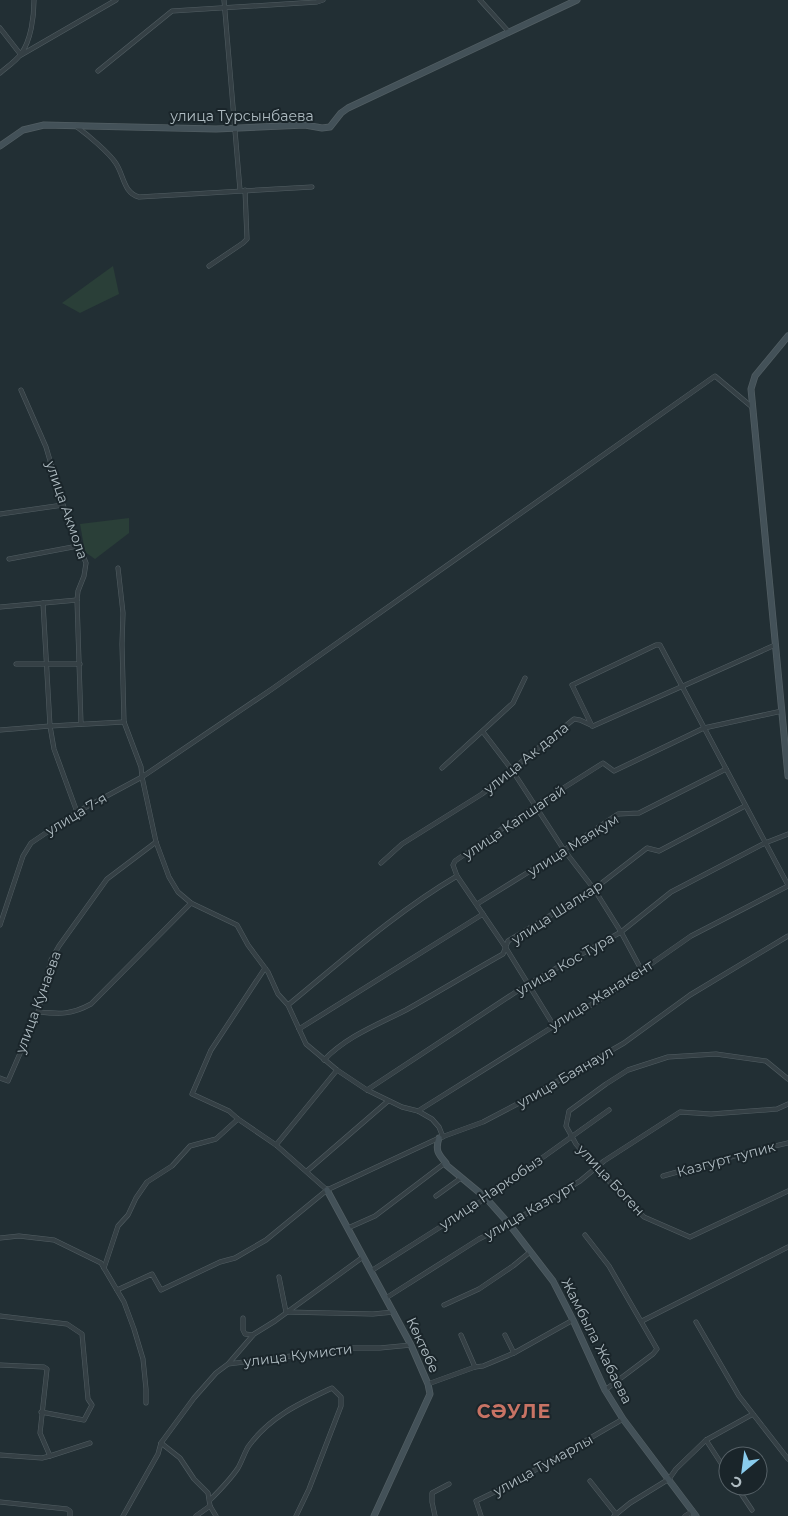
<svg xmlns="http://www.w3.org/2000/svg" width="788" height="1516" font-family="Montserrat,sans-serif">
	<rect width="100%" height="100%" fill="#222f34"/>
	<g fill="#2a3f38">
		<polygon points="113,266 119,294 80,313 62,303"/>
		<polygon points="129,518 129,533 95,559 85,552 80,524"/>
	</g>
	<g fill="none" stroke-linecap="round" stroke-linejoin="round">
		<g stroke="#525e63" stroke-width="5">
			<g id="street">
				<polyline points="224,0 240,190"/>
				<polyline points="480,0 509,32"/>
				<polyline points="0,28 21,55 116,0"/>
				<polyline points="98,71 172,11 317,2 323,0"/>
				<path d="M 0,73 C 7,67 16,61 21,54 C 31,40 34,17 34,0"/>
				<path d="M 77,127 C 88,135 108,152 115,162 C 124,174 123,193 139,197 L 312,187"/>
				<polyline points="209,266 243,243 247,239 245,190"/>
				<polyline points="21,390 46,447 63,505 86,563 84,576 78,591 77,600 81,724"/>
				<polyline points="0,514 63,505"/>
				<polyline points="9,559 78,546"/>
				<polyline points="118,568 123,613 122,644 124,722 141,767 142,777 272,689 715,376 752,407"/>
				<polyline points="43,603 50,726 124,722"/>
				<polyline points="0,607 77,600"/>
				<polyline points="16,664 80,664"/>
				<polyline points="592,726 572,685 656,645 660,645 788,885"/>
				<polyline points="0,730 50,726 54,749 77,812"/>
				<polyline points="483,732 512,770 564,850 594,889 621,932 642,971"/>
				<polyline points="442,768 513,703 525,678"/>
				<polyline points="381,863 402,844 482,794 574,719 580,720 593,726 775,645"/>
				<polyline points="457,876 506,948 554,1026"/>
				<polyline points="477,904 564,850 618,814 639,813 726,769"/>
				<polyline points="0,925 23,856 31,843 77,812 142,777 156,842"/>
				<polyline points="265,968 211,1050 192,1094 229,1111 238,1119 276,1145"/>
				<path d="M 288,1005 C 343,960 396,912 457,876 L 453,865 L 455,861 L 535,806 L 603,763 L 614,771 L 704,728 L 782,711"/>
				<path d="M 38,1012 C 60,1014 71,1015 91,1004 L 191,903"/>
				<polyline points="299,1029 483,914"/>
				<path d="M 324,1060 C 347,1036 377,1025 406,1010 C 438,992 471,972 503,954 L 508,941 L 594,889 L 647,848 L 659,851 L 745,806"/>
				<polyline points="0,1078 8,1081 38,1012 51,960 59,946 107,879 156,842 169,877 178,892 191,903 237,925 248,945 268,972 278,994 288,1005 306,1044 337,1070 367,1090 402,1107 418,1111 432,1119 439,1127 443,1137"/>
				<polyline points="788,1079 766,1061 716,1054 668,1057 628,1070 606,1084 569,1111 566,1126 576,1144 596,1168 644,1217 690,1237 788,1191"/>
				<polyline points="367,1090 528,984 621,932 671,892 765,843 788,834"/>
				<polyline points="418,1111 554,1026 598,1001 691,936 788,886"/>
				<polyline points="307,1171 388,1101"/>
				<polyline points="663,1176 745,1153 788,1143"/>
				<polyline points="327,1190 276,1145 337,1070"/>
				<polyline points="436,1196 461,1178"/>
				<polyline points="348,1228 375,1216 445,1163"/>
				<polyline points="585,1235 609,1266 657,1349 653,1354 605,1390"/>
				<polyline points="0,1238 19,1236 54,1240 101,1263 124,1302 134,1329 143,1359 146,1389 146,1403"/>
				<polyline points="104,1268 118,1226 128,1215 136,1198 147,1182 172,1166 190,1146 216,1139 238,1119"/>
				<polyline points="371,1271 486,1198 609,1110"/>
				<polyline points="279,1277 286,1312 373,1314 394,1312"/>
				<polyline points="117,1290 152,1274 161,1290 220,1262 235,1258 266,1240 327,1190 439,1138 483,1122 523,1101 624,1043 690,995 788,936"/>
				<polyline points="386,1298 479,1239 509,1224 580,1181 604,1161 680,1112 711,1114 777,1109 788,1104"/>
				<polyline points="444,1305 479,1289 513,1266 530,1252"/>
				<polyline points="0,1316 67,1324 82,1334 88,1399 92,1405 84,1420 41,1412"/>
				<polyline points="243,1318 243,1330 245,1334 253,1335"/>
				<polyline points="642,1321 788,1247"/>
				<polyline points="696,1322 739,1396 753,1414"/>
				<polyline points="514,1353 573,1320"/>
				<polyline points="229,1363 254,1334 275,1321 363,1257"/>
				<polyline points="0,1365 44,1367 47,1369 40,1433 50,1456 42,1458 0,1455"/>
				<polyline points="475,1367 483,1366 514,1353 505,1335"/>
				<polyline points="428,1384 475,1367 461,1335"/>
				<polyline points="161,1443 180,1458 194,1479 208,1493 210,1506 196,1516"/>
				<polyline points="50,1456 90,1443"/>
				<polyline points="728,1474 706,1440 753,1414 788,1459"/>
				<polyline points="590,1481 616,1514"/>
				<polyline points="736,1486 752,1510"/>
				<path d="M 210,1500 C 220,1490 230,1480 238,1468 C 242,1461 244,1454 248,1447 C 269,1417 300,1403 332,1388 L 341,1397 L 341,1406 L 309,1489 L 296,1516"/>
				<polyline points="0,1502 67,1509 70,1511 70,1516"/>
				<polyline points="210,1506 216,1516"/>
				<polyline points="123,1516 158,1454 161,1443 194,1398 216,1373 228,1364 353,1348 380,1348 411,1345"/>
				<polyline points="435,1516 432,1502 432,1493 449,1484"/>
				<polyline points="481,1516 476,1501 511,1484 623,1419"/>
				<polyline points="614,1516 630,1503 669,1479 676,1469 706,1440"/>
				<polyline points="685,1516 693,1511"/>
			</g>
		</g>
		<g stroke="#525e63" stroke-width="7">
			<g id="secondary">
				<polyline points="0,146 23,130 44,125 216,129 305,125 322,128 330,127 341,113 348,108 577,0"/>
				<polyline points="788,336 755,376 751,389 788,776"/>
				<path d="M 439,1138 C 435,1150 438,1154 446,1163 L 445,1164 L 486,1198 L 509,1224 L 553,1281 L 573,1320 L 605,1390 L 623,1419 L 696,1516"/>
				<polyline points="327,1190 411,1345 428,1384 430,1394 374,1516"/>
			</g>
		</g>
		<use href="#street" stroke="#354045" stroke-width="4"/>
		<use href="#secondary" stroke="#435158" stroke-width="5.5"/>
	</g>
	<g text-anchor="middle" stroke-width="4" stroke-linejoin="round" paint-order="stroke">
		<g font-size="14" fill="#afbcc2" stroke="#1a252a">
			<text x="242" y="121">улица Турсынбаева</text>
			<text transform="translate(67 510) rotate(71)" y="5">улица Акмола</text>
			<text transform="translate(526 758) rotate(-39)" y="5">улица Ак дала</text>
			<text transform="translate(76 814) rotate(-31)" y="5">улица 7-я</text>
			<text transform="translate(514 822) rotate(-34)" y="5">улица Капшагай</text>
			<text transform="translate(573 845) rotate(-32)" y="5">улица Маякум</text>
			<text transform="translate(557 912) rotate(-33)" y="5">улица Шалкар</text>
			<text transform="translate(565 964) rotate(-30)" y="5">улица Кос Тура</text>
			<text transform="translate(601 995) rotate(-32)" y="5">улица Жанакент</text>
			<text transform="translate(38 1002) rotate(-70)" y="5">улица Кунаева</text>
			<text transform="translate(565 1077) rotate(-30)" y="5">улица Баянаул</text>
			<text transform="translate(726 1159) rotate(-15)" y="5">Казгурт тупик</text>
			<text transform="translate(611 1180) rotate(47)" y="5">улица Боген</text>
			<text transform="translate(491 1192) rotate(-34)" y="5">улица Наркобыз</text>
			<text transform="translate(530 1210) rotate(-30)" y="5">улица Казгурт</text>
			<text transform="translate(597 1341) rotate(63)" y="5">Жамбыла Жабаева</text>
			<text transform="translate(423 1345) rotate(65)" y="5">Көктөбе</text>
			<text transform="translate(298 1355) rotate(-7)" y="5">улица Кумисти</text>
			<text transform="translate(543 1465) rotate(-29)" y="5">улица Тумарлы</text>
		</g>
		<g font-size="19" font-weight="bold" letter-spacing="1" fill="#c87364" stroke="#1a252a">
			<text x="514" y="1418">СӘУЛЕ</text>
		</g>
	</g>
	<g transform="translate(743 1471) rotate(209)"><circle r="24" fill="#1a252a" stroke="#566167"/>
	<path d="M0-4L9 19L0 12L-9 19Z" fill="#89cced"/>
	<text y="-8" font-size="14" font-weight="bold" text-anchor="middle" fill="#afbcc2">С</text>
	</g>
</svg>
